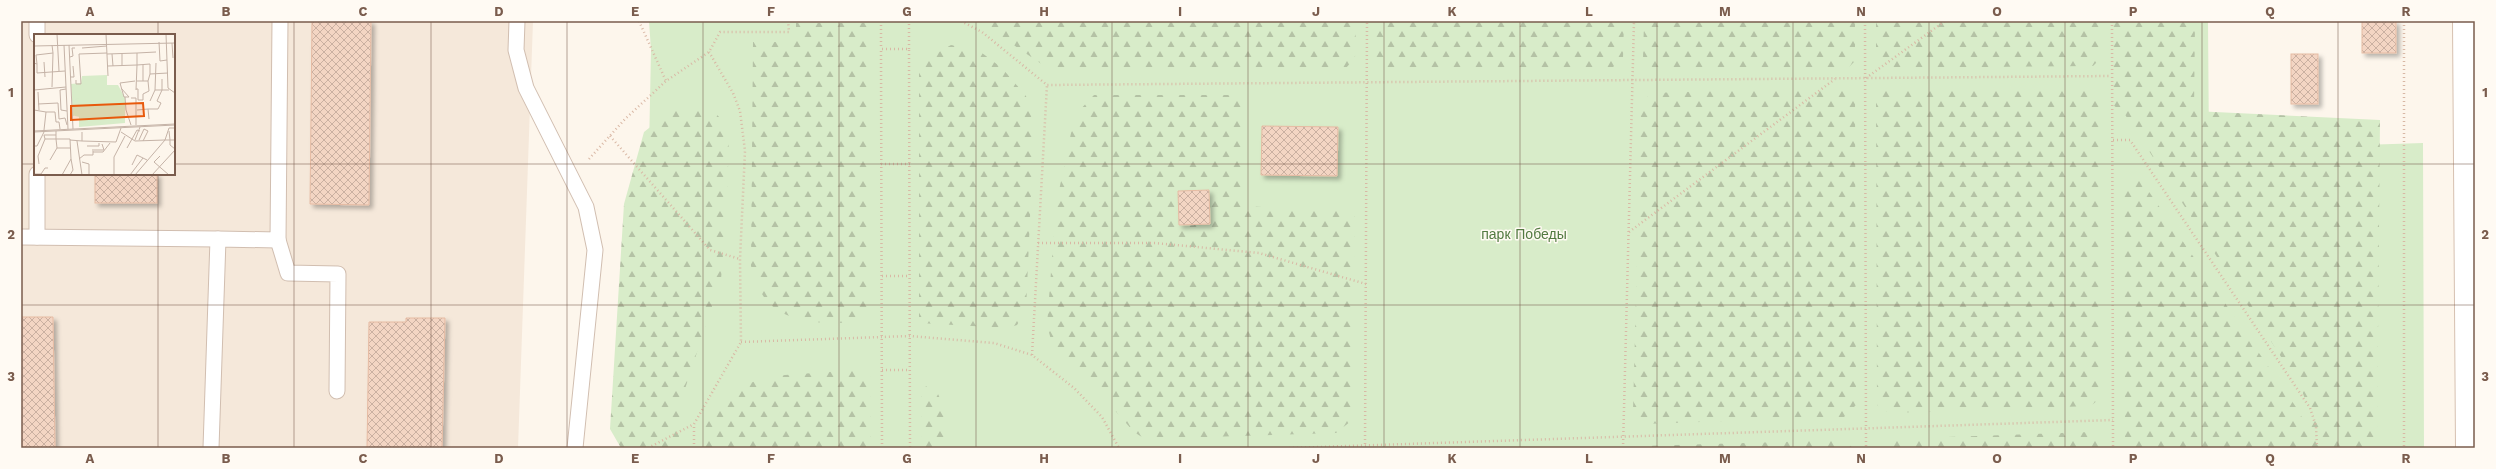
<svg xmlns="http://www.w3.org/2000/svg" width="2496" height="469" font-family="'Work Sans',sans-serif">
	<defs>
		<pattern id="forest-firs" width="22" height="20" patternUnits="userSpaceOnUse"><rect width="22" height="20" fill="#d8ecc9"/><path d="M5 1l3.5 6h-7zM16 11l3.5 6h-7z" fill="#b4c2a5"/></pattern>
		<pattern id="building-cross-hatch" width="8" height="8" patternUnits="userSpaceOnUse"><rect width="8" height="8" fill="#f3d5c3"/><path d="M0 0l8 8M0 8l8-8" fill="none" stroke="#cab0a1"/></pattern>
		<filter id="shadow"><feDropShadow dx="3.5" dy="3.5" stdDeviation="2" flood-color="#0004"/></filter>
	</defs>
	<rect width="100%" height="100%" fill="#fdf6ec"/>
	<path fill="#f5e8da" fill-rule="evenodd" d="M 21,21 L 533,21 L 518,448 L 21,448 ZM 35,35 L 174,35 L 174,174 L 35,174 Z"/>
	<polygon fill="#d8ecc9" points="649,21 2208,21 2209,150 2423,143 2424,448 625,448 646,301 651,50"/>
	<g fill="url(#forest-firs)">
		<polygon points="978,21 1356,21 1355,58 1345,69 1052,71"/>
		<polygon points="1375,21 1624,21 1623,58 1613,67 1385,69 1375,60"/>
		<polygon points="1644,21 1855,21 1855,61 1849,67 1654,69 1643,59"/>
		<polygon points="1876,21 2100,21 2100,59 2093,66 1885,68 1876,62"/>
		<polygon points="2111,21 2195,21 2194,111 2380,120 2377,448 2310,448 2309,410 2301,388 2133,126 2123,112 2110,103"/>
		<path d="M 796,23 L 869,23 L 870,319 C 838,326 781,327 762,294 C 757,286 754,275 751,266 L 753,42 L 796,42 Z"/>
		<polygon points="951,45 978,50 1002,68 1026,96 1034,126 1026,310 1017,325 1008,328 919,323 919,73 930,57"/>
		<polygon points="1849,87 1855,96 1856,405 1844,417 1643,424 1633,412 1641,105 1650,93"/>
		<polygon points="1884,89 2093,90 2101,98 2100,398 2091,406 1889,413 1877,405 1876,96"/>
		<polygon points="1094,95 1242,95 1242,206 1355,212 1351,421 1336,433 1145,439 1134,432 1103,397 1053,347 1047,325 1056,205 1071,133 1077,113"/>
		<polygon points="673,109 714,111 729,129 727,208 721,279 682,398 678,448 621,448 610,429 624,204 644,132"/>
		<polygon points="2130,178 2141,180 2300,413 2308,433 2309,448 2125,448 2124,187"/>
		<polygon points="870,369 871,448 705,448 705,425 738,387 771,376"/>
		<polygon points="921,383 938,394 946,412 947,448 922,448"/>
		<polygon points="2090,432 2099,442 2099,448 1880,448 1889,439"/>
		<polygon points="1843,440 1853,448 1641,448 1642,446"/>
	</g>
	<g fill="url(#building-cross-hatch)" stroke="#e6bba3" filter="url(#shadow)">
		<polygon points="312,21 371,21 369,205 310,204"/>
		<rect x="2362" y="21" width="34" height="32"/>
		<rect x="2291" y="54" width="27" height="50"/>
		<polygon points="1262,126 1338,127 1337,176 1261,175"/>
		<rect x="95" y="174" width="62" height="29"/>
		<polygon points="1209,190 1210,224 1179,225 1178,191"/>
		<polygon points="21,317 53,317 55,448 21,448"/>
		<polygon points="406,318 445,318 442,448 367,448 369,322 406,322"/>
	</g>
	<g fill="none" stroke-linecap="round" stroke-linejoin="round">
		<g stroke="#d1beb0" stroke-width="17">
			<g id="service">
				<polyline points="37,21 37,35"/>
				<polyline points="517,21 516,50 526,88 586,207 595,250 575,448"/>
				<polyline points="37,174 37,237"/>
				<polyline points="21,237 218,239"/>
				<polyline points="278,240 288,273 338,274 337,391"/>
				<polyline points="211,448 218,239 278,240 280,21"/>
			</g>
		</g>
		<g stroke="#d6c0b0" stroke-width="24">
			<polyline id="secondary" points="2464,21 2467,448"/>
		</g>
		<g stroke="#d9b8a5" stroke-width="2.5" stroke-dasharray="1 3" stroke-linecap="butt">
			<polyline points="639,21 666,81"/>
			<polyline points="881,21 881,49"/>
			<polyline points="961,21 982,32 1047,85 2111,76"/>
			<polyline points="1865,21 1866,448"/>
			<polyline points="2112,21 2113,448"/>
			<polyline points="2404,21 2404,448"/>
			<polyline points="909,49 909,21"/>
			<polyline points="1866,78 1945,21"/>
			<polyline points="610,136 710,250 740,259"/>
			<polyline points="2113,140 2130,140 2310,408 2316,426 2317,448"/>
			<polyline points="589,159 625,119 666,81 709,52 720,32 789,32 788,21"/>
			<polyline points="881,164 910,164"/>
			<polyline points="1629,232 1835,79"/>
			<polyline points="1038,243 1155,243 1259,253 1366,284"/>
			<polyline points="882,276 910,276"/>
			<polyline points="741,342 910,336 994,343 1032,355 1074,388 1102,417 1119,448"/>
			<polyline points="1032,355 1047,85"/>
			<polyline points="882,370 910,370"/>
			<polyline points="648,448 694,424"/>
			<polyline points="694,448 694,424 741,342 740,259 745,151 740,111 733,93 709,52"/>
			<polyline points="882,448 881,49 909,49 910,448"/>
			<polyline points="1289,448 2113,420"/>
			<polyline points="1365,448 1367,21"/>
			<polyline points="1623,448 1634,21"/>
		</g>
		<use href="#service" stroke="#fff" stroke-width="15"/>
		<use href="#secondary" stroke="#fff" stroke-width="22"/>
	</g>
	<path fill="none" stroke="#7a5c4d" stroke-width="1" stroke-opacity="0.55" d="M 158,21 L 158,35M 294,21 L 294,448M 431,21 L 431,448M 567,21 L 567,448M 703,21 L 703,448M 839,21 L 839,448M 976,21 L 976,448M 1112,21 L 1112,448M 1248,21 L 1248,448M 1384,21 L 1384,448M 1520,21 L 1520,448M 1657,21 L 1657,448M 1793,21 L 1793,448M 1929,21 L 1929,448M 2065,21 L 2065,448M 2202,21 L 2202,448M 2338,21 L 2338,448M 21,164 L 35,164M 174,164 L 2475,164M 158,174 L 158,448M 21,305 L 2475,305"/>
	<g text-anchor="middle" stroke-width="3" stroke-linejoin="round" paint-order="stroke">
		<g font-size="14" fill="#537a41" stroke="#fffaf3">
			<text x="1524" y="239">парк Победы</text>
		</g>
	</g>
	<g transform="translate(34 34)">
		<rect width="141" height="141" fill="#fdf6ec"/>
		<path d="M 73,41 L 73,51 L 84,51 L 91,64 L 91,89 L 45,93 L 45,81 L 39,82 L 37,50 L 47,49 L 48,42 Z" fill="#d8ecc9"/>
		<path d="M 49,51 L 54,56 L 54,62 L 47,61 L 47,54 L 45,63 L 39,62 L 38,52 ZM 45,64 L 48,80 L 45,79 L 49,82 L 48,74 L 55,73 L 55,82 L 48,83 L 55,83 L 56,89 L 48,88 L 48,90 L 45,91 L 46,83 L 41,82 L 40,66 ZM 55,73 L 62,73 L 62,82 L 57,83 L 79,82 L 83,84 L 82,88 L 56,89 Z" fill="#d8ecc9"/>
		<path fill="none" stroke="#c5b3a7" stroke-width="1" d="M 23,0 L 25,37M 72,0 L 74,42M 132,0 L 134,54 L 141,59M 125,8 L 126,27 L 133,26M 138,9 L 139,24M 30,11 L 34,95M 35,11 L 39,95M 0,12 L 141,9M 48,14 L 73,12M 88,19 L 88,32M 103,19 L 122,18M 73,20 L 103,19 L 103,31 L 74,32M 78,20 L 79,32M 36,23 L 39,22 L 38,14 L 41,14M 10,28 L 11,43M 0,29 L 3,30 L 2,21 L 19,19 L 18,11M 122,29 L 121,56 L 128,56 L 128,45M 3,30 L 3,39 L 31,37M 103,31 L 116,30 L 116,40 L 134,39M 109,31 L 109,47M 36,43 L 40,43 L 39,32M 42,46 L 42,50 L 47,50 L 45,20 L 73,19M 103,47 L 114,47 L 116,40M 18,53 L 19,19M 87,54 L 95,63M 32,55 L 26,56 L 27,76 L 33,77M 102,55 L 104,55 L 104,66 L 109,66 L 109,60 L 115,57 L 114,47M 0,56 L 32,53M 102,56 L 103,31M 4,58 L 5,76M 91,63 L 92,76 L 97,91M 95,63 L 90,63 L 86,49 L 101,47M 97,64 L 102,64 L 102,91M 116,67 L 121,56M 4,70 L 24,69 L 25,85M 114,75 L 124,75 L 127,69 L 123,67 L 128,56 L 135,56M 0,76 L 12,78 L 10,96M 103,76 L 114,75 L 115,85M 12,78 L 21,78 L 22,88 L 25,88 L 26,95M 25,85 L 31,84 L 33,91M 0,97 L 141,90M 135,97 L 136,106 L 141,106M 0,98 L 141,91M 48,98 L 48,107 L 82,108 L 87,94M 87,98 L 101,107 L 131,106 L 135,94 L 141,94M 11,105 L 10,101 L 22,101M 36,106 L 48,107M 101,106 L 106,93M 105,106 L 110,95 L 114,97 L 109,107M 43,107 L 48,141M 0,112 L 3,112 L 10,98M 53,112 L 65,112 L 65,109M 23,114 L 36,114M 93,114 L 103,96 L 106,97M 58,116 L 70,116 L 68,110M 59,118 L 69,118 L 76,109M 126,122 L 120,128 L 135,141M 45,125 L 50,121 L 59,121 L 59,117M 16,126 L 23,114 L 22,105 L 36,105 L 37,125 L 28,141M 48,128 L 55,130 L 55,141M 5,130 L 4,122 L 11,105 L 22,105 L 22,97M 98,131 L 103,121 L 113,126M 0,140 L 7,140 L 11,134 L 14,134M 36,141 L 39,136 L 37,125M 80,141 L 80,123 L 91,102M 96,141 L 109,124M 101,141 L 131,106 L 136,106 L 136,111 L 141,115M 118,141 L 141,116"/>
		<path fill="#e8590c" fill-opacity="0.15" stroke="#e8590c" stroke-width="2" d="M 109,69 L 110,82 L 37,86 L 37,72 Z"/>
		<rect width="141" height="141" fill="none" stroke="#7a5c4d" stroke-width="2"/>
	</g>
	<rect width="2496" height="469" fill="none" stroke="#fffaf3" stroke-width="44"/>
	<rect x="22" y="22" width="2452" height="425" fill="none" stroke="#7a5c4d" stroke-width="1.5"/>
	<g font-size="13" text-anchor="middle" font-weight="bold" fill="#7a5c4d">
		<text x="90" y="16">A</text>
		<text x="226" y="16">B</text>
		<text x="363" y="16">C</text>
		<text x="499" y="16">D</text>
		<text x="635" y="16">E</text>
		<text x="771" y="16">F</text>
		<text x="907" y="16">G</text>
		<text x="1044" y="16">H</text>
		<text x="1180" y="16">I</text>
		<text x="1316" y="16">J</text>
		<text x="1452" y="16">K</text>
		<text x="1589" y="16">L</text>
		<text x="1725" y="16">M</text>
		<text x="1861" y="16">N</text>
		<text x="1997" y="16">O</text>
		<text x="2133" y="16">P</text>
		<text x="2270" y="16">Q</text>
		<text x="2406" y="16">R</text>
		<text x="11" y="97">1</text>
		<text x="2485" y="97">1</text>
		<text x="11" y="239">2</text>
		<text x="2485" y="239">2</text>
		<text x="11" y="381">3</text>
		<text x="2485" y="381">3</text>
		<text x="90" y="463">A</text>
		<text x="226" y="463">B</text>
		<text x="363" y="463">C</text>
		<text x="499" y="463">D</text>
		<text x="635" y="463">E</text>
		<text x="771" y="463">F</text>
		<text x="907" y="463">G</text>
		<text x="1044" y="463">H</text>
		<text x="1180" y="463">I</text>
		<text x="1316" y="463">J</text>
		<text x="1452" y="463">K</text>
		<text x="1589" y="463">L</text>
		<text x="1725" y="463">M</text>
		<text x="1861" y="463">N</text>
		<text x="1997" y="463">O</text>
		<text x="2133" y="463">P</text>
		<text x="2270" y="463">Q</text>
		<text x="2406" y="463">R</text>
	</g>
</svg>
